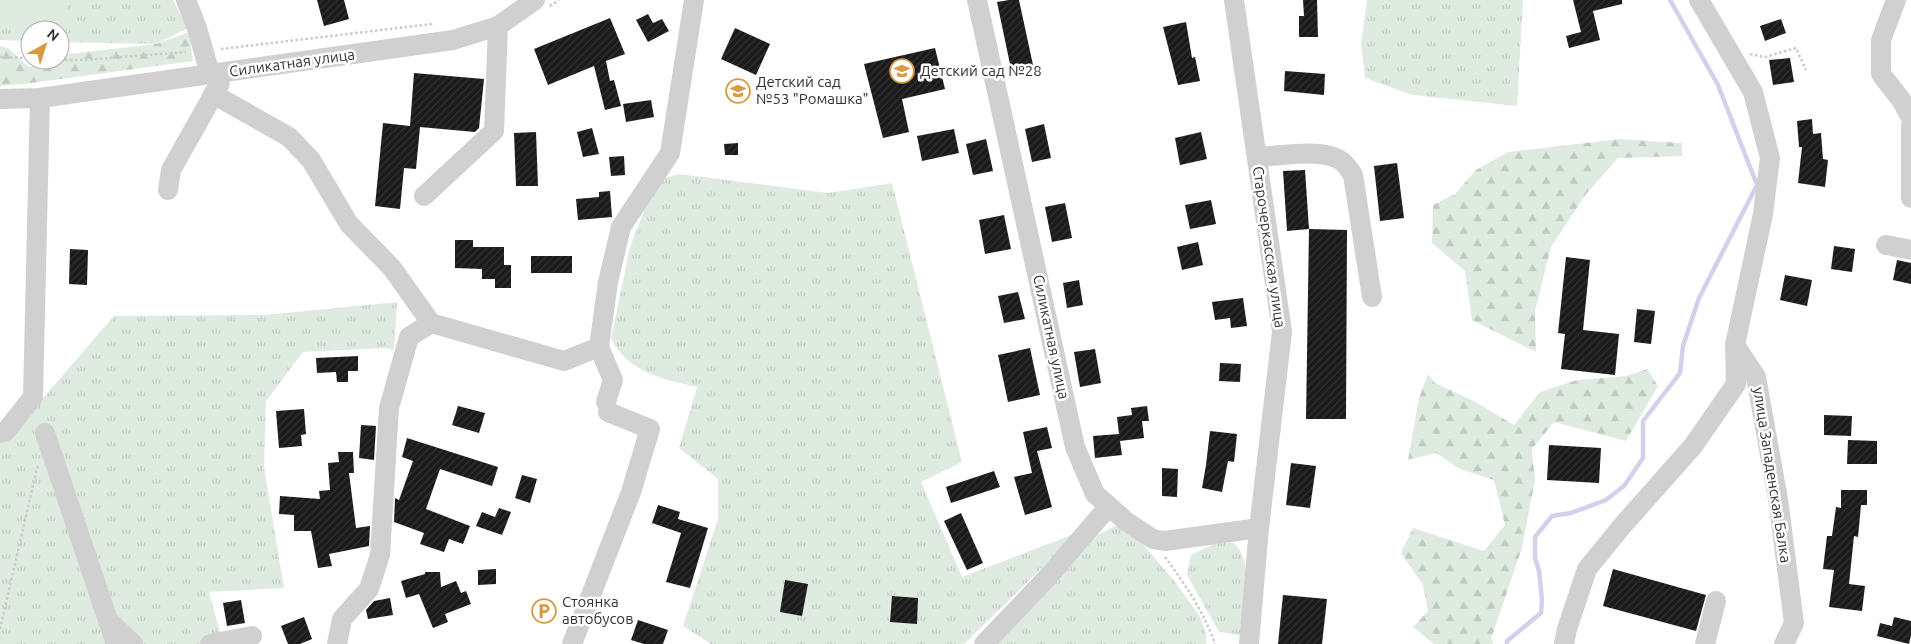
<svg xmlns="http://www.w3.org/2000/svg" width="1911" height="644" font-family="Ubuntu,sans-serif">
	<defs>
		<pattern id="grass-tufts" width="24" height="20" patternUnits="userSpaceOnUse" patternTransform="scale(1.25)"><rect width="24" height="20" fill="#dfebe1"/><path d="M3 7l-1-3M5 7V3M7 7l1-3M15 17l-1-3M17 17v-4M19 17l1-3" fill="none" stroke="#c0cac2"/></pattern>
		<pattern id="forest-firs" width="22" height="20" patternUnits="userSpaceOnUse" patternTransform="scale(1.25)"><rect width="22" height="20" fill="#dfebe1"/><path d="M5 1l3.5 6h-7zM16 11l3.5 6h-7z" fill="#c0cac2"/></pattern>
		<pattern id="building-hatch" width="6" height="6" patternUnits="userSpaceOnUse" patternTransform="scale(1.25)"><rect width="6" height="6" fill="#1a1a1a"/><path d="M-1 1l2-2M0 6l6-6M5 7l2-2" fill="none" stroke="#333"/></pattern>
	</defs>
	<rect width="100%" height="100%" fill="#fff"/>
	<g fill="url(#grass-tufts)">
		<polygon points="0,0 173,0 188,28 156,44 60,42 60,30 30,30 30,41 0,40"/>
		<polygon points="1367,0 1523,0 1517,106 1412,95 1365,78 1361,44"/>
		<path d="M 679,174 L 828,193 L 892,183 L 962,462 L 921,482 L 962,577 L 1079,532 L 964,644 L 711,644 L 683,626 L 718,519 L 718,479 L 679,448 L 697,387 C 663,379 629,373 611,339 L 630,247 L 649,198 L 664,178 Z"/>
		<polygon points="397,302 394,350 386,348 303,352 266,401 264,467 284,588 209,592 223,644 0,644 0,439 11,435 114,316 265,315"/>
		<polygon points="1115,526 1125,528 1135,535 1176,583 1200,617 1206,634 1206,644 997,644 1098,535"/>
		<path d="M 1218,542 L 1234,543 C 1256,565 1243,607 1240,635 L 1219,632 L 1187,575 L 1191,555 Z"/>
	</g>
	<g fill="url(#forest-firs)">
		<polygon points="189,32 193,61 24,84 0,86 0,46 8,48 29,67 46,60 60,60 60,55 156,44"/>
		<polygon points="1619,139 1682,143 1682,156 1618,158 1586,194 1551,247 1535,311 1536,352 1472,320 1465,271 1432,243 1433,205 1455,194 1476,170 1508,152"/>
		<polygon points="1647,369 1658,386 1626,441 1554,422 1532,449 1535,480 1522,548 1491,639 1494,644 1434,644 1413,627 1428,611 1423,585 1401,553 1413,528 1484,551 1505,525 1494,480 1460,469 1436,453 1408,460 1419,398 1428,374 1435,383 1474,401 1514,425 1540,392 1577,380 1627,376"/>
	</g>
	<polygon fill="#dfebe1" points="0,0 67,0 67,23 0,22"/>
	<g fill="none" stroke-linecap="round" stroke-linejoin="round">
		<polyline stroke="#d2d1ec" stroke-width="4.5" points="1507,644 1507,641 1541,613 1542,600 1539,571 1535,558 1535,537 1552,516 1571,513 1606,500 1624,486 1643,458 1643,421 1680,373 1683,346 1699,298 1757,185 1718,85 1670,0"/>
	</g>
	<g fill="url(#building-hatch)">
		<polygon points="317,0 344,0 349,19 324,26"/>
		<polygon points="1009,0 1019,0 1033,65 1011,69 997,2"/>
		<polygon points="1303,0 1317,0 1318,37 1299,37 1299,16 1304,16"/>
		<polygon points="1573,0 1622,0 1622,4 1593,11 1600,40 1569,48 1566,36 1581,32"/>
		<polygon points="648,14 653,23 662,19 669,31 648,42 636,20"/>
		<polygon points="610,18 625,54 606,61 610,81 614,80 621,106 605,110 594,66 548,85 534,49"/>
		<polygon points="1781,19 1786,33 1765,41 1760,26"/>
		<polygon points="1186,22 1192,58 1195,57 1200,81 1178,85 1163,27"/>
		<polygon points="735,28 770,44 756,75 721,59"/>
		<polygon points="935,48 945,89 902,99 909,132 883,138 864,64"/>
		<polygon points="1790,58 1794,82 1773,85 1769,60"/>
		<polygon points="1285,71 1325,74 1324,95 1284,91"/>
		<polygon points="414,73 484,79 479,128 475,132 420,127 416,169 404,168 400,209 375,206 383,123 410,126"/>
		<polygon points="651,100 654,117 626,122 623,104"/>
		<polygon points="1812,119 1813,134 1821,133 1823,159 1828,160 1825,187 1798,183 1802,147 1799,147 1797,121"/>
		<polygon points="1044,124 1051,158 1032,162 1025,129"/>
		<polygon points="592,128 599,154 583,157 577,132"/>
		<polygon points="954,129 959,153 922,161 917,136"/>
		<polygon points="536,132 538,186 516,186 514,133"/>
		<polygon points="1201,132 1207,159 1180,165 1175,138"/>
		<polygon points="986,139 993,171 973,175 966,144"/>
		<polygon points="738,143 738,155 725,155 724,144"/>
		<polygon points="624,156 625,175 611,176 609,157"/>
		<polygon points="1397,163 1404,218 1380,221 1374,166"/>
		<polygon points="1305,170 1309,229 1287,231 1283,171"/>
		<polygon points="610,191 612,217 578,220 576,199 599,197 599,192"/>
		<polygon points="1211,200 1216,224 1190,229 1185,205"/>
		<polygon points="1065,203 1072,238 1052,242 1045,207"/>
		<polygon points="1004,215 1011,249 985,254 979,220"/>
		<polygon points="1309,229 1347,230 1346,419 1306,419"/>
		<polygon points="455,240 473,240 473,247 504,247 504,265 511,265 511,288 495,288 495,279 482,279 482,269 455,268"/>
		<polygon points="1198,242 1203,265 1182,270 1177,247"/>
		<polygon points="1834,246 1855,249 1852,272 1831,269"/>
		<polygon points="70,249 88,250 87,285 69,284"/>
		<rect x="531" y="256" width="41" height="17"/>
		<polygon points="1566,257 1590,260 1583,330 1619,334 1615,375 1561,369 1565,334 1558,333"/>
		<polygon points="1897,260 1911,263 1911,284 1893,280"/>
		<polygon points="1785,275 1812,280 1807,306 1780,300"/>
		<polygon points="1079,280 1083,305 1067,308 1063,283"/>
		<polygon points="1018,292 1025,319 1004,323 998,296"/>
		<polygon points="1243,298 1247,326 1231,328 1230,318 1215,320 1212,302"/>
		<polygon points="1637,309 1655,311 1651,344 1634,342"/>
		<polygon points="1030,348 1040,395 1008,402 998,355"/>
		<polygon points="1095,349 1101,383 1080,387 1074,352"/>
		<polygon points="358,356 358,371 348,371 348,382 337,382 336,372 317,373 316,358"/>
		<polygon points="1220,363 1241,364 1240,382 1219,381"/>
		<polygon points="458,406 485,413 479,433 452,425"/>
		<polygon points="1147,406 1149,421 1142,421 1144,438 1120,441 1122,455 1095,458 1093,436 1119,434 1117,417 1132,415 1131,408"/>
		<polygon points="304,409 306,434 301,435 302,446 279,448 276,411"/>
		<polygon points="1824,415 1852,416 1851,436 1824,435"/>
		<polygon points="361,425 376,426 374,460 359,458"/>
		<polygon points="1047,427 1052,448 1037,451 1052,507 1025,515 1014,477 1032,473 1023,432"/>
		<polygon points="1210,431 1237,434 1234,462 1228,461 1222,492 1202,488 1206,465"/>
		<polygon points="407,438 498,467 492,486 440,469 426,509 470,526 463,544 449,539 444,552 420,544 424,533 394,522 395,498 399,500 413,461 402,457"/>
		<polygon points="1848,440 1877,441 1877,464 1847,464"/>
		<polygon points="1549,445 1601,448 1599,483 1547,480"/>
		<polygon points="338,452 353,452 354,473 349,473 356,528 370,526 369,546 329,554 332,566 318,568 311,531 294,531 294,515 279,514 280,496 320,499 319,491 330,490 328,463 339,462"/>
		<polygon points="1291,463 1316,466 1310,508 1286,505"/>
		<polygon points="1162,468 1178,469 1177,497 1162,496"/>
		<polygon points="994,471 1000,487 951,503 946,487"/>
		<polygon points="522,475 537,479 530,503 515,498"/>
		<polygon points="1841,490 1867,490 1867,505 1861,505 1858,537 1854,536 1849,584 1865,586 1862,611 1829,607 1834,570 1823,569 1827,536 1832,536 1836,507 1841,508"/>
		<polygon points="658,505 680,512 678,519 708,528 690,588 666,582 681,533 652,523"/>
		<polygon points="499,508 511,512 502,535 476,526 482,512 495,517"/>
		<polygon points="961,513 983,563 967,570 944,521"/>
		<polygon points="496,569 496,584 478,585 478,570"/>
		<polygon points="1613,569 1706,595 1696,631 1603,606"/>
		<polygon points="425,572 440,572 441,587 456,581 461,593 466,591 471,604 445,614 448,622 433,628 419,594 406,598 401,581 425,574"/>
		<polygon points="785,580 808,584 802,616 780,612"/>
		<polygon points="1283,595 1327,599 1322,644 1278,644"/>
		<polygon points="892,596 918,598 917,624 890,622"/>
		<polygon points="390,598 393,615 368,619 366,610 374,601"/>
		<polygon points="241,600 245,623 227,626 223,603"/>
		<polygon points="304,617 312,639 300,644 288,644 281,626"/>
		<polygon points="1894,617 1911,621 1911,635 1909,644 1877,636 1880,623 1892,626"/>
		<polygon points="638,620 668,630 663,644 644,644 631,640"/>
	</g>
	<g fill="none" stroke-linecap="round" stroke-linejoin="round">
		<g stroke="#cacaca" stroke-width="2.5" stroke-dasharray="2.5 2.5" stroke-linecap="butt">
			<polyline points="550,6 559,0"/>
			<polyline points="221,49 432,24"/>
			<polyline points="1750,54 1765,57 1796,48 1806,70"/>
			<polyline points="0,57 30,58"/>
			<polyline points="60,60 85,60 186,52"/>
			<path d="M 1165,557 C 1185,584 1204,612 1215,644"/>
			<polyline points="0,629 38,464"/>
		</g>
		<g stroke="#d0d0d0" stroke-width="20">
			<polyline points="186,0 197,28 210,74"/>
			<polyline points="977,0 1075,447 1095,494 1127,522 1153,539 1165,541 1259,528"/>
			<polyline points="1234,0 1282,332 1259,528 1249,644"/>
			<polyline points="1699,0 1753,92 1770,158 1763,214 1735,345 1756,377 1778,499 1794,623 1784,644"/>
			<polyline points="1896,0 1881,40 1881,74 1902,101 1911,118"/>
			<polyline points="213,94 289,137 311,160 349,224 392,268 431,323"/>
			<polyline points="0,99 40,98 453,40 498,26 535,0"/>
			<polyline points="1911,126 1911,198"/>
			<path d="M 1257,157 C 1279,156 1316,149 1336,158 C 1344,161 1348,168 1353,175 L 1372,297"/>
			<polyline points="168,190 171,170 220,83"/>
			<polyline points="424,196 494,131 498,26"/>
			<polyline points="1886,245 1911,250"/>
			<polyline points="599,347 608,282 621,227 670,153 694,0"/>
			<polyline points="599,347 613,380 606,402"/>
			<polyline points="0,433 6,431 33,397 40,98"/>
			<polyline points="45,433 116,644"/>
			<polyline points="110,622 133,644"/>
			<polyline points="210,644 252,636"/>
			<polyline points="337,644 342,619 369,589 380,555 389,408 409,337 431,323 564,361 599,347"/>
			<polyline points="572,644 631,492 650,429 608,412"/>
			<polyline points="984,644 1048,577 1109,506"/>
			<polyline points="1564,644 1567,629 1587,569 1623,525 1693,446 1736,384 1735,345"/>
			<polyline points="1705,644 1716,601"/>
		</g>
	</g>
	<defs>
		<g id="school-ring" transform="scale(1.25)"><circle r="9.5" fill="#fff" stroke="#da9a44" stroke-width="1.5"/><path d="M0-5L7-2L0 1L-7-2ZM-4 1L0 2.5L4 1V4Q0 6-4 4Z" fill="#da9a44"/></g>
		<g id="parking-ring" transform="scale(1.25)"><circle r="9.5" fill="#fff" stroke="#da9a44" stroke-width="1.5"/><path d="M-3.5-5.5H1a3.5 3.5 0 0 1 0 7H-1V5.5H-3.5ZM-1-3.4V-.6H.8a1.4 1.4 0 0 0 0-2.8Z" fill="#da9a44"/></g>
	</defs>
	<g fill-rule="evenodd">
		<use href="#school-ring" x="902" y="71"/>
		<use href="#school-ring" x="738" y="91"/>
		<use href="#parking-ring" x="544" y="611"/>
	</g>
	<g text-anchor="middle" stroke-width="5" stroke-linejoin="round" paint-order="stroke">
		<g font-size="15" fill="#333" stroke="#fff">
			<text transform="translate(292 63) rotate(-8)" y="5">Силикатная улица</text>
			<text transform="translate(1269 247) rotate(82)" y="5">Старочеркасская улица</text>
			<text transform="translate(1051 337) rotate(78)" y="5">Силикатная улица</text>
			<text transform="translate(1772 475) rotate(81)" y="5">улица Западенская Балка</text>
		</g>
		<g font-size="15" fill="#333" stroke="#fff" text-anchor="start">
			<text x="920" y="76">Детский сад №28</text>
			<text x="756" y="87">Детский сад<tspan x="756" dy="17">№53 "Ромашка"</tspan></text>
			<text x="562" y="607">Стоянка<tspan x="562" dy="17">автобусов</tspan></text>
		</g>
	</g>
	<g transform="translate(45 45) rotate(39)"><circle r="24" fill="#ffffff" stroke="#adadad"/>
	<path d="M0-4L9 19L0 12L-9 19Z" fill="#da9a44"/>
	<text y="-8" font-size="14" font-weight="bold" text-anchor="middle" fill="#333333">N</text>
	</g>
</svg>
